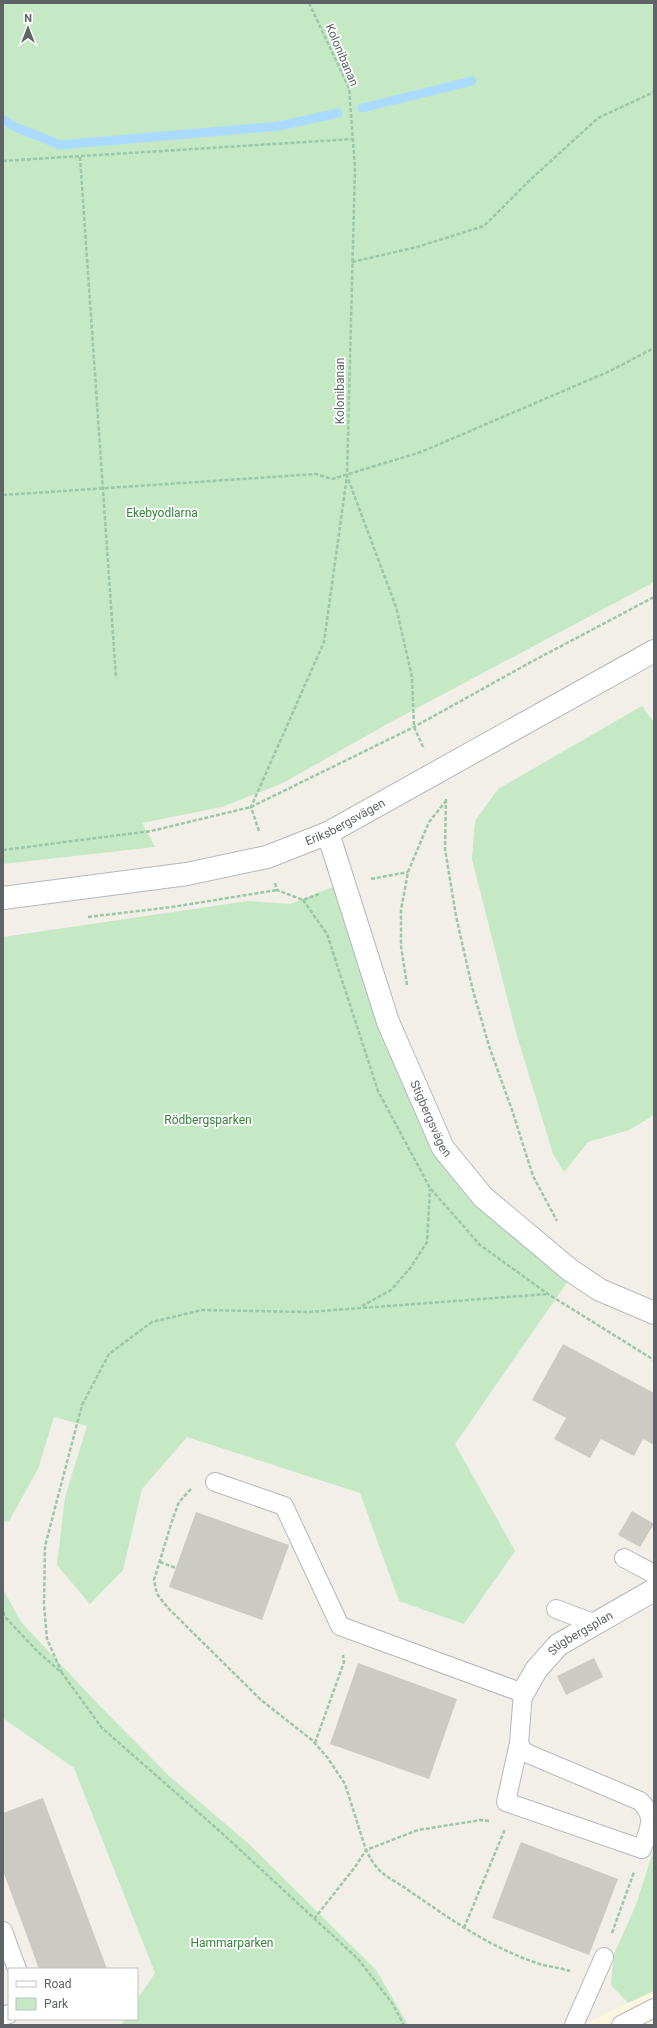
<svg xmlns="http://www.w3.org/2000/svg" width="657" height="2028" font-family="Roboto,sans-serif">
	<rect width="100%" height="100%" fill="#f1efe8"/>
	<polygon fill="#fef7e0" points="654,1991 654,2025 582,2025 628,2003"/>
	<g fill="#c5e8c5">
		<polygon points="3,3 654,3 654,582 389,723 283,783 222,807 142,823 155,847 3,864"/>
		<polygon points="642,706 654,722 654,1115 629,1130 588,1142 564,1172 553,1154 515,1029 472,859 475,821 498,789"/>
		<polygon points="343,883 443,1148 568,1281 455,1444 515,1551 464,1624 399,1601 360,1493 187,1437 142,1489 123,1570 90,1604 57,1565 65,1497 87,1426 54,1417 38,1469 9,1521 3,1522 3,937 248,901 290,904"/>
		<polygon points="3,1589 21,1622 96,1702 169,1776 249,1844 376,1970 408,2025 121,2025 125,2019 137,2019 137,2000 155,1973 74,1768 3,1718"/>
		<polygon points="654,1849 654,1991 628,2003 611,1985 614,1954 636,1905"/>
	</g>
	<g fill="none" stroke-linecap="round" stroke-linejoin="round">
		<g stroke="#aadaff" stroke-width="9">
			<polyline points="362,108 472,81"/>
			<polyline points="3,119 13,126 60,145 279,126 338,113"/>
		</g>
	</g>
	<g fill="#cccac5">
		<polygon points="563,1344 654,1393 654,1445 643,1439 634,1456 601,1439 590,1458 554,1439 566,1418 532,1400"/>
		<polygon points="632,1511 654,1524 640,1547 618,1535"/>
		<polygon points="196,1512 289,1545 262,1620 169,1587"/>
		<polygon points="594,1658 603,1677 566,1695 557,1676"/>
		<polygon points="358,1663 457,1699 429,1779 330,1744"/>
		<polygon points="43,1798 107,1969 39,1969 20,1917 3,1871 3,1813"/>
		<polygon points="521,1842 618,1879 589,1955 492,1918"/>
	</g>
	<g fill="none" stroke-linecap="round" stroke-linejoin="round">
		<g stroke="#b5b8bc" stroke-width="20">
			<g id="service">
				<path d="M 215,1482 L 284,1506 L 340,1626 L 523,1693 L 519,1743 L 506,1802 L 642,1849 C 649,1828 657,1818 640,1801 L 524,1752 L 519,1743"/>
				<polyline points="624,1558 654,1574"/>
				<polyline points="556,1609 596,1624"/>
				<polyline points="3,1931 17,1969"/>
				<polyline points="3,2016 9,2014"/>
				<polyline points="574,2025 604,1957"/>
				<polyline points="621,2025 654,2008"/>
			</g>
		</g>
		<g stroke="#b5b8bc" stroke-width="24">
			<g id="minor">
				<path id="s1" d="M 328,833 L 388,1022 L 443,1148 L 483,1197 L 570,1270 L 600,1290 L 654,1313"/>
				<path id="s2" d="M 3,898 L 187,874 L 267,857 L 328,833 L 654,651"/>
				<path id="s3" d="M 523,1693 L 536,1670 L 558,1645 L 654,1590"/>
			</g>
		</g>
		<g stroke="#9cc7a9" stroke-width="2.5" stroke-dasharray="4 2" stroke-linecap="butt">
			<polyline points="309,3 349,88 355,167 347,476 396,607 412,677 414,727 424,749"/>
			<polyline points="80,157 116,678"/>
			<polyline points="3,161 353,139"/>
			<polyline points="352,262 417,247 484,226 529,181 598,118 654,92"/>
			<polyline points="3,495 316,474 332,479 421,452 610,371 654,348"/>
			<polyline points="446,799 445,849 456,916 472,987 489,1046 512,1110 533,1176 557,1221"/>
			<polyline points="259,831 251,807 324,642 347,476"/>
			<polyline points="3,850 151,831 251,807 414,727 531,662 654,597"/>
			<polyline points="371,879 408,872"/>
			<polyline points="275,883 277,890 303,900 319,894"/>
			<polyline points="303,900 327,934 378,1091 430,1188 480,1245 548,1294 654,1360"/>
			<polyline points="88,917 172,907 277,890"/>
			<polyline points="407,985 401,946 401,910 408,872 429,822 446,801"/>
			<polyline points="362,1306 391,1290 411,1267 427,1242 430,1189"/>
			<polyline points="191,1489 179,1502 172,1521 154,1580 157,1594 168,1608 261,1700 312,1740 327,1757 345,1784 366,1850 355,1867 314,1919"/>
			<polyline points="160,1562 176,1568"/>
			<polyline points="3,1612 6,1618 38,1652 62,1673 102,1728 223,1834 358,1959 392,2003 404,2025"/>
			<polyline points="62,1673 47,1639 44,1605 45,1546 82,1405 109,1354 152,1322 202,1310 308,1312 548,1294"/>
			<polyline points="315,1743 344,1662 343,1655"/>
			<path d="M 489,1821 L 481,1820 L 418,1830 L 366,1850 C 379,1877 389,1876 411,1892 C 453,1921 494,1950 543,1965 C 552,1967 561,1968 570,1971"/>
			<polyline points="464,1928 505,1829"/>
			<polyline points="612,1933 634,1872"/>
		</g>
		<use href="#service" stroke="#fff" stroke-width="18"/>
		<use href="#minor" stroke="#fff" stroke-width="22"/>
	</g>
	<g text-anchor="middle" stroke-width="3.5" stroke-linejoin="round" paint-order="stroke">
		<g font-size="12" fill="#5f6368" stroke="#fff">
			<text transform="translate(342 55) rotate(67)" y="4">Kolonibanan</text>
			<text transform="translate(340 391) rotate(-90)" y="4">Kolonibanan</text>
			<text dy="4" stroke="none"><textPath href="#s2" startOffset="353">Eriksbergsvägen</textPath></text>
			<text dy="4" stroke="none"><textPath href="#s1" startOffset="304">Stigbergsvägen</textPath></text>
			<text dy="4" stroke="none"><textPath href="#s3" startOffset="85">Stigbergsplan</textPath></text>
		</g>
		<g font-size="12" fill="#348238" stroke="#fff">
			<text x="162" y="517">Ekebyodlarna</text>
			<text x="208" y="1124">Rödbergsparken</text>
			<text x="232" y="1947">Hammarparken</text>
		</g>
	</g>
	<rect width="657" height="2028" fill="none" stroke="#5f6368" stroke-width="8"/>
	<rect x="8" y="1968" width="130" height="52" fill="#ffffff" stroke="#bfc1c3"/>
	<rect x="16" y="1981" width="20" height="6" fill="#ffffff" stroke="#bfc1c3"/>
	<text x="44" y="1988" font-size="12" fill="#5f6368">Road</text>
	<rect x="16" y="1998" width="20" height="12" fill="#c5e8c5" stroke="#bfc1c3"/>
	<text x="44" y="2008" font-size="12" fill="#5f6368">Park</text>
	<g transform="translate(28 28)" stroke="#ffffff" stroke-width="3" paint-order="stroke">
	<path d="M0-3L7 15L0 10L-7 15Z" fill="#5f6368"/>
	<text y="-6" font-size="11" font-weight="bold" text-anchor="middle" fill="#5f6368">N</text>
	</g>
</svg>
